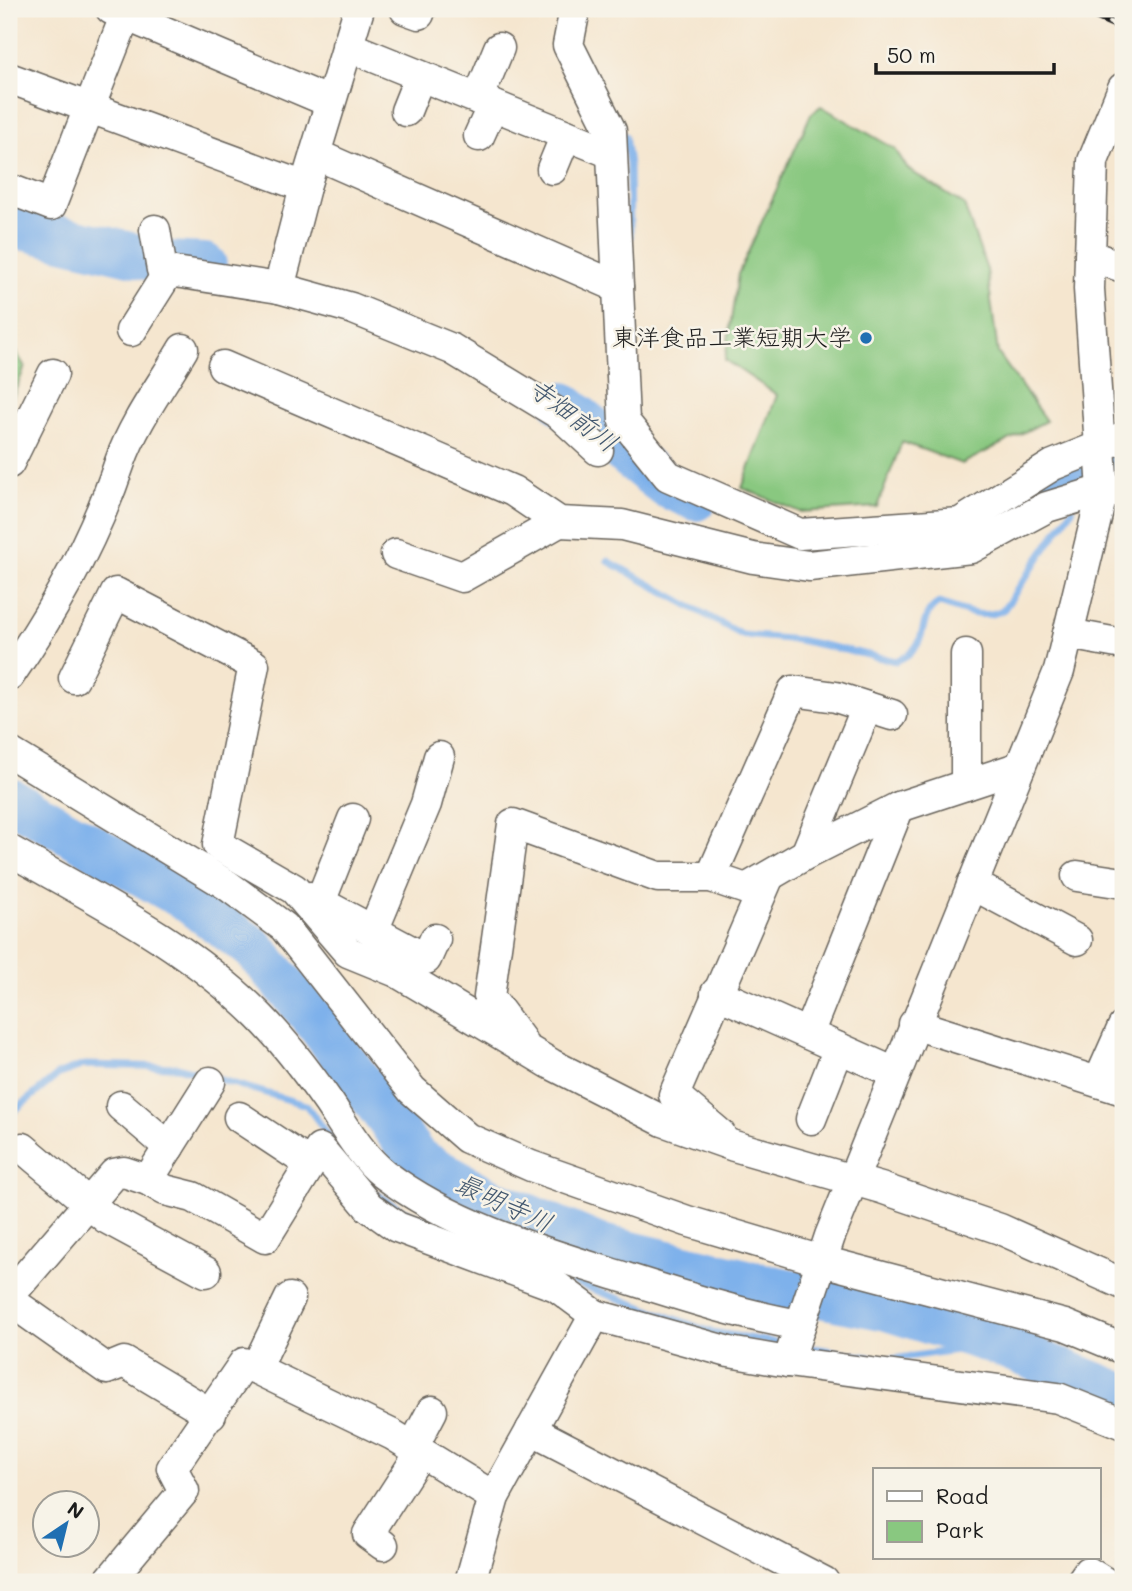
<svg xmlns="http://www.w3.org/2000/svg" width="1132" height="1591" font-family="Mali,'Klee One',sans-serif">
	<rect width="100%" height="100%" fill="#f7f3e8"/>
	<filter id="ink" filterUnits="userSpaceOnUse"><feTurbulence type="fractalNoise" baseFrequency=".0143" numOctaves="2"/><feDisplacementMap in="SourceGraphic" scale="14" xChannelSelector="R" yChannelSelector="G"/><feConvolveMatrix kernelMatrix="1 2 1 2 8 2 1 2 1" color-interpolation-filters="sRGB"/></filter>
	<filter id="wash" filterUnits="userSpaceOnUse"><feTurbulence type="fractalNoise" baseFrequency=".00686" numOctaves="4" result="noise"/><feDisplacementMap in="SourceGraphic" scale="28" xChannelSelector="R" yChannelSelector="G"/><feGaussianBlur stdDeviation="1.57" result="paint"/><feColorMatrix in="noise" values="0 0 0 0 0 0 0 0 0 0 0 0 0 0 0 0 0 1.4 0 .05"/><feComposite in="paint" operator="in"/></filter>
	<g filter="url(#wash)">
		<rect width="100%" height="100%" fill="#f5e6cf"/>
		<g fill="#89c880" stroke="#52724e" stroke-width="2">
			<polygon points="821,106 895,149 908,169 964,205 987,270 998,353 1046,421 962,464 902,442 877,507 800,512 742,488 777,395 725,360 738,274 811,114"/>
			<polygon points="9,340 25,367 9,406"/>
		</g>
		<g fill="none" stroke-linecap="round" stroke-linejoin="round">
			<g stroke="#7eb1eb" stroke-width="7">
				<polyline points="625,136 629,165 630,236"/>
				<path d="M 608,561 L 742,635 L 799,640 L 896,661 C 935,645 913,618 939,603 C 960,609 984,622 1004,609 L 1072,510"/>
				<polyline points="9,1115 59,1074 84,1065 178,1067 306,1105 343,1154"/>
				<polyline points="372,1191 402,1210 449,1229"/>
				<polyline points="573,1282 711,1332 785,1344"/>
				<polyline points="801,1346 886,1360 998,1344"/>
			</g>
			<g stroke="#7eb1eb" stroke-width="44">
				<polyline points="9,225 168,263 205,265"/>
				<polyline points="563,404 666,486 696,499"/>
				<path d="M 992,517 C 1033,489 1074,473 1123,469"/>
				<polyline points="9,799 184,898 253,948 317,1023 417,1159 484,1197 597,1245 767,1286 887,1309 998,1344 1123,1395"/>
			</g>
		</g>
	</g>
	<g filter="url(#ink)">
		<g fill="none" stroke-linecap="round" stroke-linejoin="round">
			<g stroke="#68635b" stroke-width="33">
				<g id="minor">
					<polyline points="111,9 330,102"/>
					<polyline points="405,9 419,14"/>
					<polyline points="575,9 568,45 611,131 624,421 668,476 800,534 960,523 1053,465 1123,437"/>
					<polyline points="347,46 611,153"/>
					<polyline points="9,78 305,187 359,9"/>
					<polyline points="1123,88 1093,161 1089,289 1103,490 1059,671 830,1236 788,1362 1058,1398 1123,1424"/>
					<polyline points="478,99 499,48"/>
					<polyline points="406,111 420,76"/>
					<polyline points="479,136 493,105"/>
					<polyline points="315,154 618,287"/>
					<polyline points="552,169 566,135"/>
					<polyline points="9,189 51,205 128,9"/>
					<polyline points="155,230 162,270 279,288 351,308 452,349 559,414 598,450"/>
					<polyline points="1090,256 1123,267"/>
					<polyline points="279,288 305,187"/>
					<polyline points="131,331 169,271"/>
					<polyline points="223,366 513,491 559,522 622,525 753,558 809,566 971,548 1047,507 1103,490 1119,492"/>
					<polyline points="9,463 53,374"/>
					<polyline points="396,554 462,577 559,522"/>
					<polyline points="1068,634 1123,644"/>
					<polyline points="966,654 966,785"/>
					<path d="M 9,676 C 54,611 95,537 120,462 C 134,422 162,385 183,349"/>
					<polyline points="74,678 116,593 254,665 218,845 294,889 348,952 397,972 551,1064 663,1121 734,1146 881,1188 1000,1229 1123,1284"/>
					<polyline points="867,707 892,715"/>
					<polyline points="9,752 227,885 284,927 412,1090 467,1138 531,1166 687,1221 822,1261 1065,1325 1123,1349"/>
					<path d="M 9,850 C 97,900 187,944 259,1016 C 285,1042 308,1073 329,1103 C 345,1127 361,1156 384,1174 C 454,1227 543,1252 626,1278 C 683,1296 742,1315 800,1325"/>
					<polyline points="1077,876 1123,883"/>
					<polyline points="711,877 793,691 836,697 867,707 806,854"/>
					<polyline points="972,884 1077,940"/>
					<polyline points="310,897 426,959 435,939"/>
					<polyline points="320,902 353,819"/>
					<polyline points="373,931 426,804 439,757"/>
					<polyline points="716,993 895,1073"/>
					<polyline points="914,1024 1123,1090"/>
					<polyline points="808,1034 899,807"/>
					<polyline points="521,1040 489,997 513,824 658,877 711,877 746,889 806,854 899,807 1020,767"/>
					<polyline points="1099,1081 1123,1027"/>
					<polyline points="121,1106 169,1147"/>
					<polyline points="239,1117 310,1164"/>
					<polyline points="811,1119 839,1048"/>
					<polyline points="720,1134 674,1095 769,876"/>
					<polyline points="23,1148 106,1218 206,1272"/>
					<polyline points="148,1180 210,1082"/>
					<polyline points="9,1296 114,1174 124,1172 148,1180 165,1190 193,1197 265,1238 320,1149 369,1207 397,1227 556,1286 595,1315"/>
					<polyline points="9,1300 107,1369 124,1362 211,1414"/>
					<polyline points="256,1368 290,1298"/>
					<polyline points="531,1430 824,1582"/>
					<polyline points="413,1447 432,1411"/>
					<polyline points="383,1545 368,1534 421,1452"/>
					<polyline points="108,1582 184,1491 172,1468 244,1363 393,1435 494,1497"/>
					<polyline points="470,1582 494,1497 595,1315 729,1352 788,1362"/>
					<polyline points="1081,1582 1088,1572 1104,1582"/>
				</g>
			</g>
			<use href="#minor" stroke="#fff" stroke-width="30"/>
			<g stroke="#1c1c1c" stroke-width="8">
				<g id="rail">
					<polyline points="1079,9 1123,28"/>
					<polyline points="1119,9 1123,11"/>
				</g>
			</g>
			<use href="#rail" stroke="#f7f3e8" stroke-width="5" stroke-dasharray="16" stroke-linecap="butt"/>
		</g>
	</g>
	<circle fill="#1f6fb2" stroke="#f7f3e8" stroke-width="2.5" cx="866" cy="338" r="7"/>
	<g text-anchor="middle" stroke-width="5" stroke-linejoin="round" paint-order="stroke">
		<g font-size="24" fill="#1c1c1c" stroke="#f7f3e8" text-anchor="end">
			<text x="852" y="346">東洋食品工業短期大学</text>
		</g>
		<g font-size="26" font-style="italic" fill="#43586f" stroke="#f7f3e8">
			<text transform="translate(573 415) rotate(37)" y="9">寺畑前川</text>
			<text transform="translate(504 1203) rotate(25)" y="9">最明寺川</text>
		</g>
	</g>
	<rect width="1132" height="1591" fill="none" stroke="#f7f3e8" stroke-width="35"/>
	<rect x="873" y="1468" width="228" height="91" fill="#f7f3e8" stroke="#9f9d96" stroke-width="2"/>
	<rect x="887" y="1491" width="35" height="10" fill="#ffffff" stroke="#9f9d96" stroke-width="2"/>
	<text x="936" y="1504" font-size="21" fill="#1c1c1c">Road</text>
	<rect x="887" y="1521" width="35" height="21" fill="#89c880" stroke="#9f9d96" stroke-width="2"/>
	<text x="936" y="1538" font-size="21" fill="#1c1c1c">Park</text>
	<g transform="translate(66 1524) rotate(35)"><circle r="33" fill="#f7f3e8" stroke="#9f9d96" stroke-width="2"/>
	<path d="M0-5L12 26L0 18L-12 26Z" fill="#1f6fb2"/>
	<text y="-10" font-size="19" font-weight="bold" text-anchor="middle" fill="#1c1c1c">N</text>
	</g>
	<path d="M876 63v10h178v-10" fill="none" stroke="#1c1c1c" stroke-width="3.5"/>
	<text x="887" y="63" font-size="21" fill="#1c1c1c" stroke="#f7f3e8" stroke-width="5" paint-order="stroke">50 m</text>
</svg>
